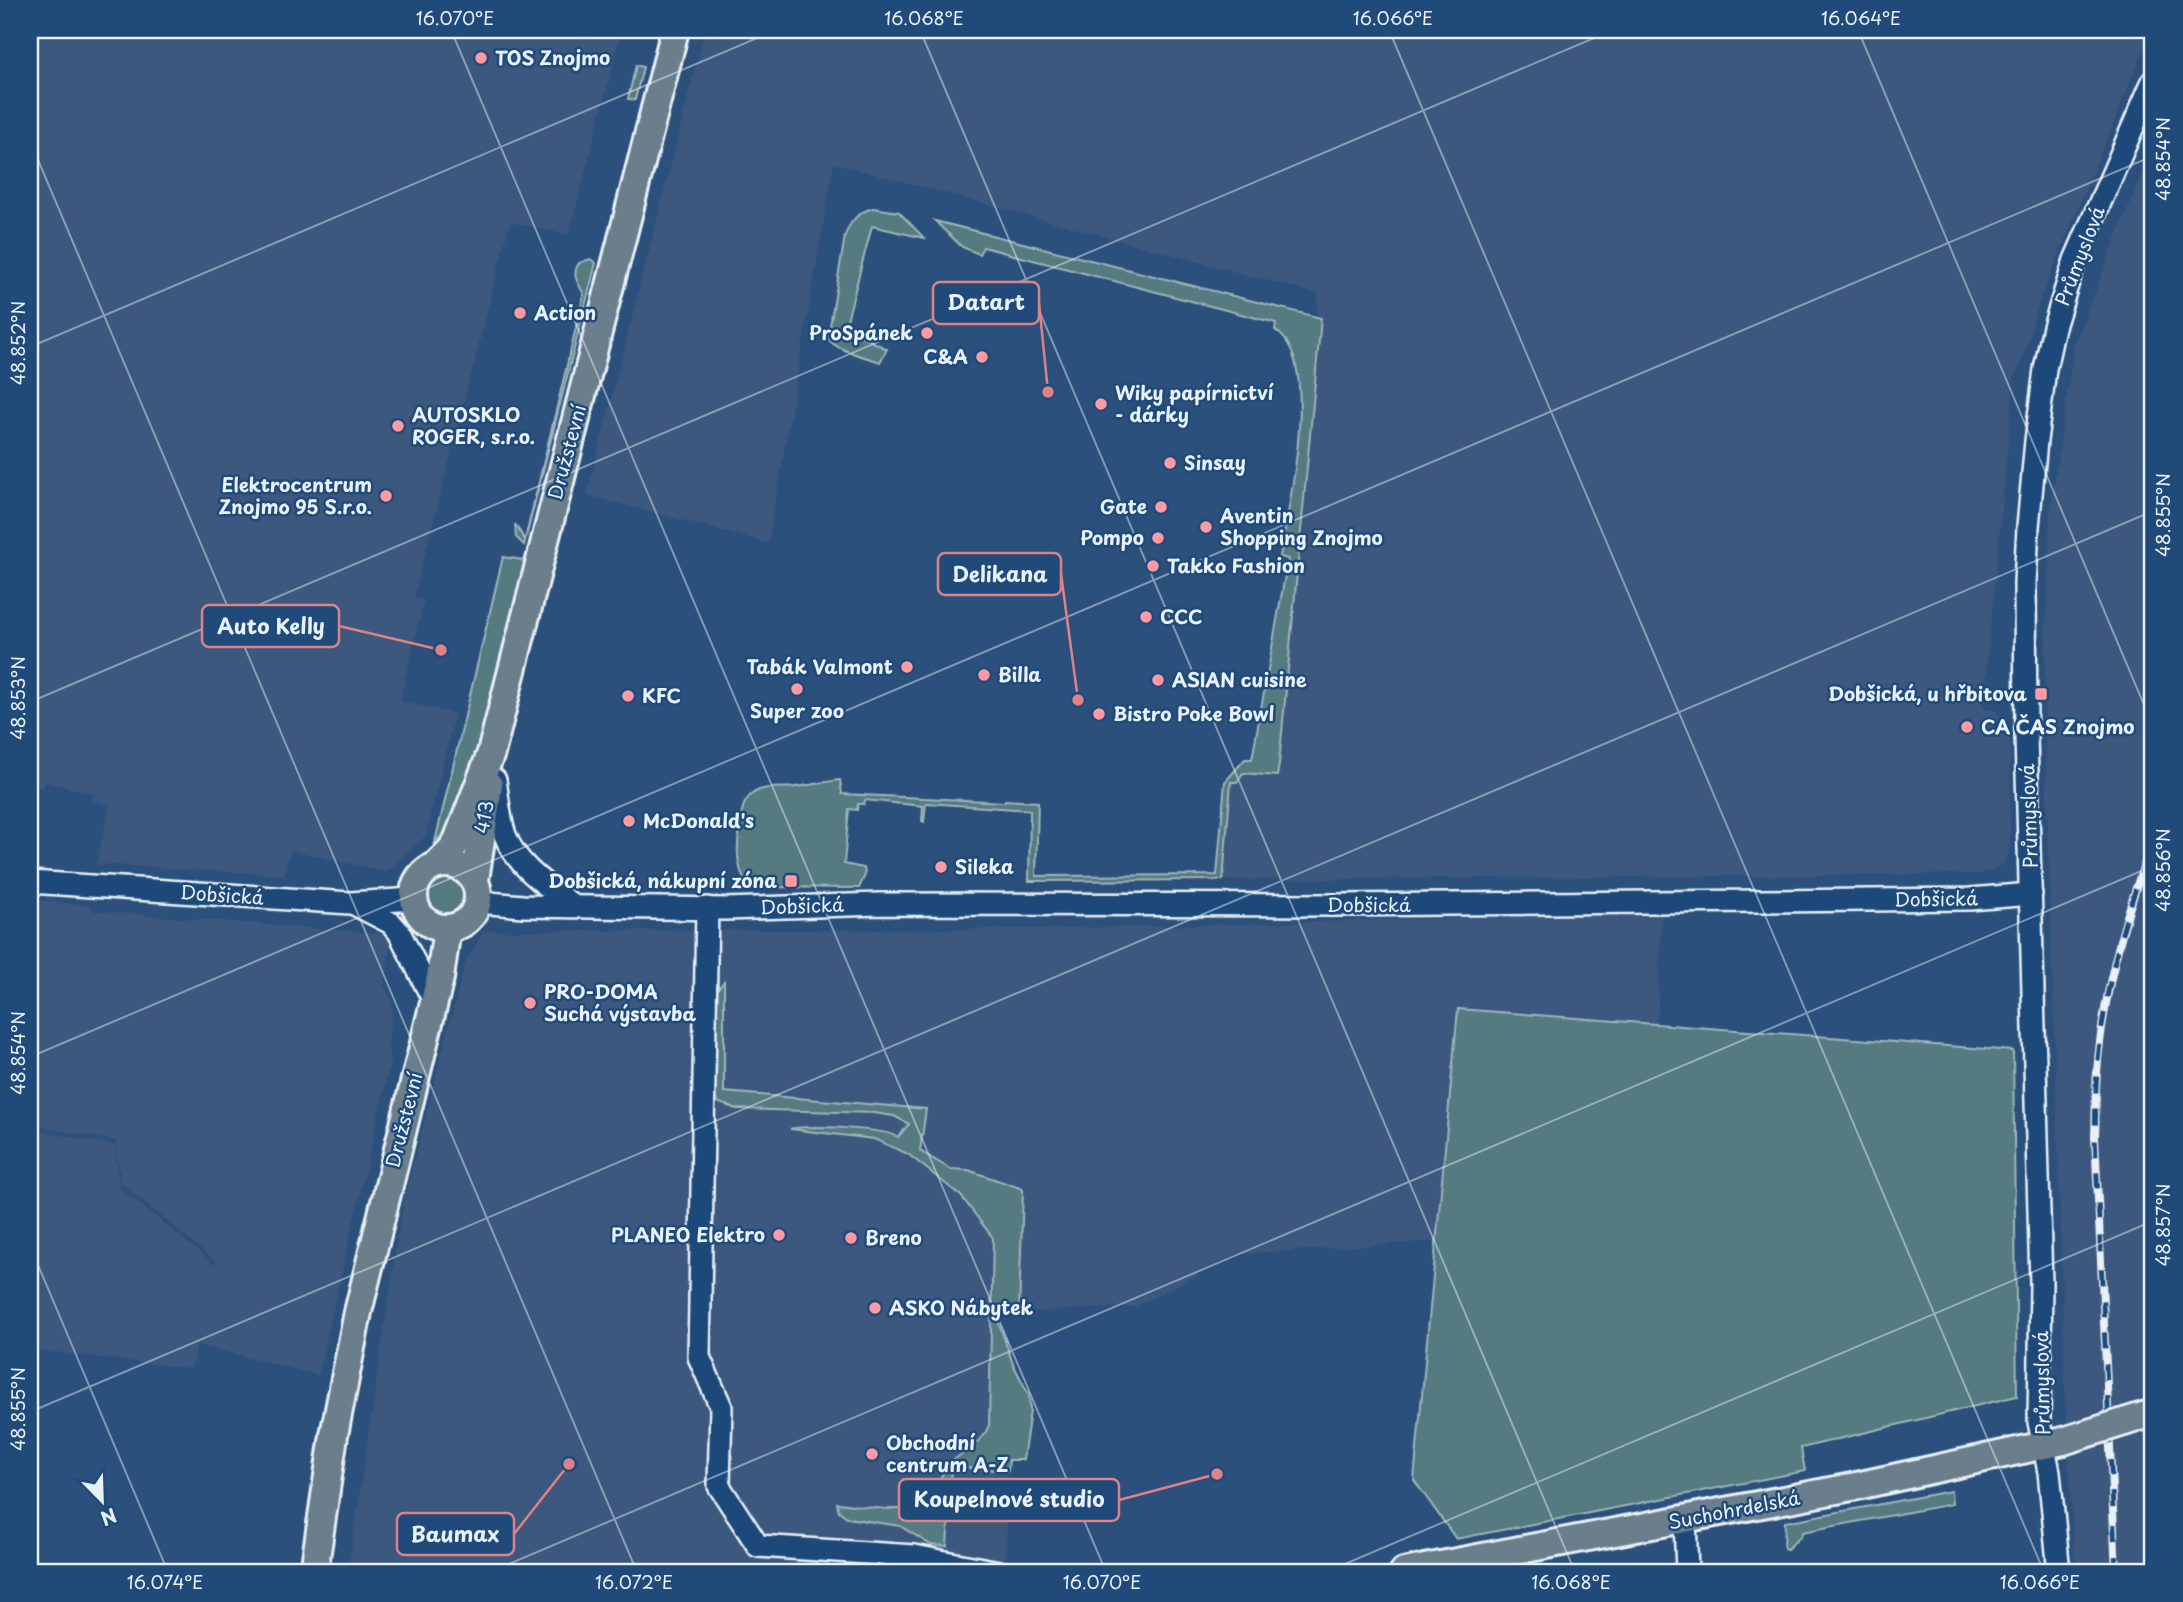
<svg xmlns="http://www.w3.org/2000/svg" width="2183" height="1602" font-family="'Playpen Sans',sans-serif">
	<rect width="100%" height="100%" fill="#2c507c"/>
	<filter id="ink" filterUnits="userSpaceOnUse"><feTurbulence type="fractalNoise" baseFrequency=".0143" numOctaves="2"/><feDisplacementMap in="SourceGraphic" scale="14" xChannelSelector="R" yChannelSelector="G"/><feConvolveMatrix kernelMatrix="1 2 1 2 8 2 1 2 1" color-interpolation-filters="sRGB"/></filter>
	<g filter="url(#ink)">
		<g fill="#3c587f">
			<polygon points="30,30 622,30 569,235 510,222 414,597 424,600 400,701 455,714 425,837 386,872 291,850 284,875 96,864 110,805 92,800 93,793 45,782 43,788 30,785"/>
			<polygon points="705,30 2152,30 2039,302 2028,343 2014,380 1983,707 1996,711 2007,723 2010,735 2010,848 2005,862 1994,870 1979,874 1218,880 1223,879 1231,782 1243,773 1276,776 1279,764 1321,318 1317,317 1318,294 834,163 768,543 587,495"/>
			<polygon points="2153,146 2153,1572 2075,1572 2066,1414 2044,695 2050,512 2074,345"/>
			<polygon points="30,900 89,905 93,911 386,934 390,946 384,987 393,1002 388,1047 390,1064 318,1375 197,1345 191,1369 30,1349 30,1129 114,1145 120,1188 215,1265 216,1262 121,1183 115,1141 30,1125"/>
			<polygon points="1662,913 1657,1024 1458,1009 1437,1241 1238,1254 1134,1307 1019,1312 1023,1189 968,1170 950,1169 920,1150 926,1110 724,1092 724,982 720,983 716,991 714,1096 736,1109 874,1113 894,1116 910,1124 898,1137 872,1131 791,1130 874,1139 908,1154 961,1196 993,1238 989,1425 984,1436 948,1465 933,1494 925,1502 901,1510 837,1504 905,1528 927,1543 947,1545 952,1467 1008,1471 1006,1572 348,1572 402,1208 466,961 484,931 1040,929"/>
		</g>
		<g fill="#557a80" stroke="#9eb6bc" stroke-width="2">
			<polygon points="636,65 643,67 635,100 628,99"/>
			<path d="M 873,208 L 899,212 L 924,238 L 872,226 L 845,328 L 887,349 L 880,362 C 866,357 834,350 828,338 L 845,236 C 850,221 858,212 873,208 Z"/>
			<path d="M 935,221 L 1321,318 L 1279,764 L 1277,776 L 1243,773 L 1237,782 L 1231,782 L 1223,880 L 1029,881 L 1030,810 L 926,803 L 924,822 L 922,821 L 923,806 L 865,800 L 864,804 L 858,804 L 857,810 L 849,809 L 844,864 L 864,868 L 865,875 L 859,888 L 748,887 C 738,870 736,854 739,834 C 741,823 740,806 749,797 C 760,784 781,789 796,787 C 811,785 825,782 840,780 L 842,794 L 1005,802 L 1005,800 L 1038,802 L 1036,876 L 1217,875 L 1225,782 L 1245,759 L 1252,759 L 1288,559 L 1280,557 C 1288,510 1323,359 1275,330 L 1276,323 L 983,247 L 979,254 L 962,247 Z"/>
			<path d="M 590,259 L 596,263 L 524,545 L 516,537 L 515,524 L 525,540 L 584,294 C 578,283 571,275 579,263 Z"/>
			<polygon points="503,557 523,560 525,569 460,815 457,824 449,822 444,833 435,842"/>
			<circle cx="447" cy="897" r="19"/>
			<path d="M 724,981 L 724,1092 L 926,1109 L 920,1151 L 950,1169 L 968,1170 L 1023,1189 L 1019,1312 L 996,1315 L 1013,1364 L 1029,1395 L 1030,1411 L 1023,1460 L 1009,1460 L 1008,1471 L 952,1467 L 947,1546 L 931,1545 L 900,1526 L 848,1518 L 839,1511 L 837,1503 C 863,1505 912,1519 932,1496 C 940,1486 940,1472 950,1463 C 965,1450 982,1444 989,1425 L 993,1238 L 961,1196 L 908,1154 L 874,1139 L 790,1129 C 807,1125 883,1128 898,1137 L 909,1124 L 894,1116 L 874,1113 L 736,1109 L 717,1102 L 714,1097 L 716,991 Z"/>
			<polygon points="1458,1009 2013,1051 2017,1396 1801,1448 1805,1471 1456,1539 1414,1480"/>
			<polygon points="1951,1491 1952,1504 1802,1532 1801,1536 1787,1549 1784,1548 1785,1522"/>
		</g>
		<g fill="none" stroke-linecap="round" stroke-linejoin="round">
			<g stroke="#e8f1f8" stroke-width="26">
				<g id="minor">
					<path d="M 495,780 C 498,798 499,818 505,835 C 517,867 547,885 573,906"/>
					<polyline points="30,882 350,903 414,899"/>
					<polyline points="478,902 523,906 725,909 880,904 1338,905 1970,899 2031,894"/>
					<polyline points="356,905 391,923 399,932 434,1001"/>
					<polyline points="707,908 699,1357 721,1407 719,1486 758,1546 914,1556 999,1572"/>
					<polyline points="1685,1520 1687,1572"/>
					<polyline points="2059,1572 2049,1472 2039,1422 2041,1284 2026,736 2025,583 2028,527 2036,441 2045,369 2054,327 2075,260 2153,81"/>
				</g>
			</g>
			<g stroke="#e8f1f8" stroke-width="32">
				<g id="major">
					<circle cx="446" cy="896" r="32"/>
					<polyline points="436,865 452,849 457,841 491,753 675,30"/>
					<polyline points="475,880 489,785"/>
					<polyline points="314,1572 334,1435 358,1312 440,978 447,928"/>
					<polyline points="1404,1572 1852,1487 2063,1441"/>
				</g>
			</g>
			<use href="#minor" stroke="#1f4a7a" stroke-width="21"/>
			<use href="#major" stroke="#6b7e8b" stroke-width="26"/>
			<g stroke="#e8f1f8" stroke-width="8">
				<path id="rail" d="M 2116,1572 L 2095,1137 C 2096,1116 2095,1094 2097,1072 C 2103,992 2124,916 2153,841"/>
			</g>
			<use href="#rail" stroke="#1f4a7a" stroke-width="5" stroke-dasharray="16" stroke-linecap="butt"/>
			<g stroke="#e8f1f8" stroke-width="32" stroke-linecap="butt">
				<polyline id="major-bridge" points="2063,1441 2153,1413"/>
			</g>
			<use href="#major-bridge" stroke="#6b7e8b" stroke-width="26"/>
		</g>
	</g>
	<path fill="none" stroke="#e8f1f8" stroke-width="2" stroke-opacity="0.45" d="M 451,30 L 1106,1572M 920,30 L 1575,1572M 1389,30 L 2044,1572M 1858,30 L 2153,726M 30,141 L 637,1572M 30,347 L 776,30M 30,702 L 1613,30M 30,1057 L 2153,156M 30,1246 L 168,1572M 30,1412 L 2153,511M 490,1572 L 2153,866M 1326,1572 L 2153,1221"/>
	<g fill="#ff9aa2" stroke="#1f4a7a" stroke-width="2.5">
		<circle cx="481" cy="58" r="7"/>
		<circle cx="520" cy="313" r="7"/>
		<circle cx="927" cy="333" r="7"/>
		<circle cx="982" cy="357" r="7"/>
		<circle cx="1101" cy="404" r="7"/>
		<circle cx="398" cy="426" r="7"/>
		<circle cx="1170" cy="463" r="7"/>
		<circle cx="386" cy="496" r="7"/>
		<circle cx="1161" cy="507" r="7"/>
		<circle cx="1206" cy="527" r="7"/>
		<circle cx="1158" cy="538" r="7"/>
		<circle cx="1153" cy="566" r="7"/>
		<circle cx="1146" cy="617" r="7"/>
		<circle cx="907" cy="667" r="7"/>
		<circle cx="984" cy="675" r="7"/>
		<circle cx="1158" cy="680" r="7"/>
		<circle cx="797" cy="689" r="7"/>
		<rect x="2034" y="687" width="14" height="14" rx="3.5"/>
		<circle cx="628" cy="696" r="7"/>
		<circle cx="1099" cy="714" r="7"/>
		<circle cx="1967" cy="727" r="7"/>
		<circle cx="629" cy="821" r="7"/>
		<circle cx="941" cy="867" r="7"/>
		<rect x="784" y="874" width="14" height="14" rx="3.5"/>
		<circle cx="530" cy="1003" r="7"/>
		<circle cx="779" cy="1235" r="7"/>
		<circle cx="851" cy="1238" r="7"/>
		<circle cx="875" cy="1308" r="7"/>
		<circle cx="872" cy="1454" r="7"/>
	</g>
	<g text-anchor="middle" stroke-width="5" stroke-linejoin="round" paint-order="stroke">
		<g font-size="19" font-weight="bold" fill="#e8f1f8" stroke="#1f4a7a" text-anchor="start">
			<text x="495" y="65">TOS Znojmo</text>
			<text x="534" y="320">Action</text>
			<text x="913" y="340" text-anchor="end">ProSpánek</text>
			<text x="968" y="364" text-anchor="end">C&amp;A</text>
			<text x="1115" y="400">Wiky papírnictví<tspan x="1115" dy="22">- dárky</tspan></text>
			<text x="412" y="422">AUTOSKLO<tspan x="412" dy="22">ROGER, s.r.o.</tspan></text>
			<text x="1184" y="470">Sinsay</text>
			<text x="372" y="492" text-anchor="end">Elektrocentrum<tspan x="372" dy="22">Znojmo 95 S.r.o.</tspan></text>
			<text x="1147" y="514" text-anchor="end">Gate</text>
			<text x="1220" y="523">Aventin<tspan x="1220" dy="22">Shopping Znojmo</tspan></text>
			<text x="1144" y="545" text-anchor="end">Pompo</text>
			<text x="1167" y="573">Takko Fashion</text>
			<text x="1160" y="624">CCC</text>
			<text x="893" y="674" text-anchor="end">Tabák Valmont</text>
			<text x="998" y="682">Billa</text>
			<text x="1172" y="687">ASIAN cuisine</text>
			<text x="2027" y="701" text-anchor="end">Dobšická, u hřbitova</text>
			<text x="642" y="703">KFC</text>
			<text x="797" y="718" text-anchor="middle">Super zoo</text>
			<text x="1113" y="721">Bistro Poke Bowl</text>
			<text x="1981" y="734">CA ČAS Znojmo</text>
			<text x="643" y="828">McDonald's</text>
			<text x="955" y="874">Sileka</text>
			<text x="777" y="888" text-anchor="end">Dobšická, nákupní zóna</text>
			<text x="544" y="999">PRO-DOMA<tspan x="544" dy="22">Suchá výstavba</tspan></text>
			<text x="765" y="1242" text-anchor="end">PLANEO Elektro</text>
			<text x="865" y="1245">Breno</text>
			<text x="889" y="1315">ASKO Nábytek</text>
			<text x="886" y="1450">Obchodní<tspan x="886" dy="22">centrum A-Z</tspan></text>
		</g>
		<g font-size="19" fill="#e8f1f8" stroke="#1f4a7a">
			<text transform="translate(2080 256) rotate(-69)" y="7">Průmyslová</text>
			<text transform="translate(567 452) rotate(-75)" y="7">Družstevní</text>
			<text transform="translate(2029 816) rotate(-92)" y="7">Průmyslová</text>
			<text transform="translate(484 817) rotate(-80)" y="7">413</text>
			<text transform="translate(222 895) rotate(4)" y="7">Dobšická</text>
			<text transform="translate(1936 899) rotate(-1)" y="7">Dobšická</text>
			<text x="1369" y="912">Dobšická</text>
			<text transform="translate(802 906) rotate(-2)" y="7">Dobšická</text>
			<text transform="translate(404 1120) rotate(-76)" y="7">Družstevní</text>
			<text transform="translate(2042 1383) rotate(-91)" y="7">Průmyslová</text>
			<text transform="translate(1734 1510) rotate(-11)" y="7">Suchohrdelská</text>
		</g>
	</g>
	<path fill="none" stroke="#de8286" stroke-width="2.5" d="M1048 392L1039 303M1078 700L1061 574M441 650L339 626M1217 1474L1119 1500M569 1464L514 1534"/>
	<g fill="#de8286" stroke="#1f4a7a" stroke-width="2.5">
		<circle cx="1048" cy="392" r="7"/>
		<circle cx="1078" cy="700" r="7"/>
		<circle cx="441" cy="650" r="7"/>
		<circle cx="1217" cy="1474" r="7"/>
		<circle cx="569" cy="1464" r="7"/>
	</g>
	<g fill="#1f4a7a" stroke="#de8286" stroke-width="2.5">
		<rect x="933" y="282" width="106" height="42" rx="7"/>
		<rect x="938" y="553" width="123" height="42" rx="7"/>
		<rect x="202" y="605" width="137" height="42" rx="7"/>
		<rect x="899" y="1479" width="220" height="42" rx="7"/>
		<rect x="397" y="1513" width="117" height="42" rx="7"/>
	</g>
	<g font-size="21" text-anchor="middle" font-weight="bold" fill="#e8f1f8">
		<text x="986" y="310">Datart</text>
		<text x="1000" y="582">Delikana</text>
		<text x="271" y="634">Auto Kelly</text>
		<text x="1009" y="1507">Koupelnové studio</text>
		<text x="455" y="1542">Baumax</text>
	</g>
	<rect width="2183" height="1602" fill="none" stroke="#1f4a7a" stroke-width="77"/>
	<g transform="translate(102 1501) rotate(157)" stroke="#1f4a7a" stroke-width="5" paint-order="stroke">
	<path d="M0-5L12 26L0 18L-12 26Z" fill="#e8f1f8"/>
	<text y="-10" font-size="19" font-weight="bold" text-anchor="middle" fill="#e8f1f8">N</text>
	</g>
	<rect x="38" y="38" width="2106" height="1526" fill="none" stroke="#e8f1f8" stroke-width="2.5"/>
	<g font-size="18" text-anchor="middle" fill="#e8f1f8">
		<text x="455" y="25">16.070°E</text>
		<text x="924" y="25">16.068°E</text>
		<text x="1393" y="25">16.066°E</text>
		<text x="1861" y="25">16.064°E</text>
		<text transform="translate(2164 159) rotate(-90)" y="6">48.854°N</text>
		<text transform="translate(19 343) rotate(-90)" y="6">48.852°N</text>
		<text transform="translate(2164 515) rotate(-90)" y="6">48.855°N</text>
		<text transform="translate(19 698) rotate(-90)" y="6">48.853°N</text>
		<text transform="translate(2164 870) rotate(-90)" y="6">48.856°N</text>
		<text transform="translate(19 1053) rotate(-90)" y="6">48.854°N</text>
		<text transform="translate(2164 1225) rotate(-90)" y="6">48.857°N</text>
		<text transform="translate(19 1409) rotate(-90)" y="6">48.855°N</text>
		<text x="165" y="1589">16.074°E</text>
		<text x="634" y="1589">16.072°E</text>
		<text x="1102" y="1589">16.070°E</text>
		<text x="1571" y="1589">16.068°E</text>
		<text x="2040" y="1589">16.066°E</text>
	</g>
</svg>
